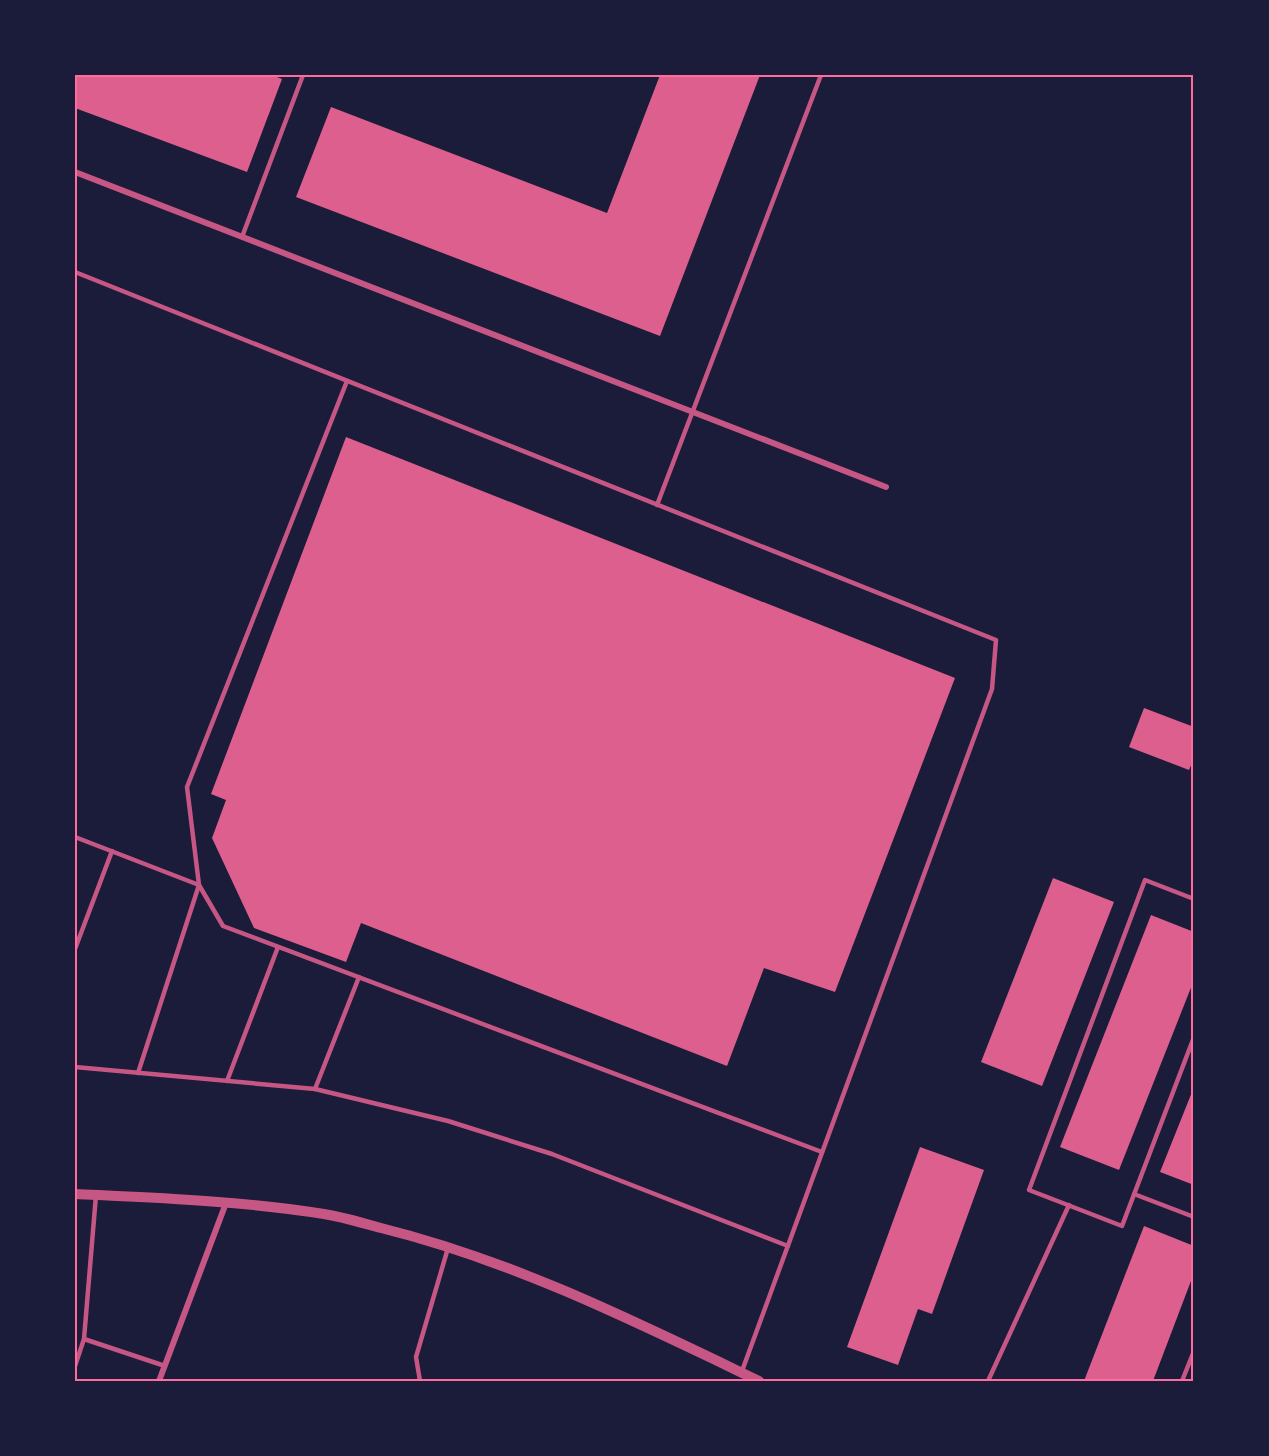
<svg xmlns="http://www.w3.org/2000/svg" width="1269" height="1456" font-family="Montserrat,sans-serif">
	<rect width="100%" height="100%" fill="#1b1b3a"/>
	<g fill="#dd5f8e">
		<polygon points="75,75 272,75 282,79 247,172 75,108"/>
		<polygon points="660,75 760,75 660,336 296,197 331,107 607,213"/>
		<polygon points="346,437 955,678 835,992 764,968 727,1066 361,923 346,962 254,928 212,838 226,800 211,794"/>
		<polygon points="1144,708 1194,727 1194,758 1189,770 1129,747"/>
		<polygon points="1053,878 1114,902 1042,1086 981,1062"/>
		<polygon points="1151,915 1194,932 1194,980 1119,1170 1060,1147"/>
		<polygon points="1194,1087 1194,1185 1160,1172"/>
		<polygon points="920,1147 984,1170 932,1314 918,1309 898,1365 847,1347"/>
		<polygon points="1144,1226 1194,1246 1194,1273 1153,1381 1084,1381"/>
	</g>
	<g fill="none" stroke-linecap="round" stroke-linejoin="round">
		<g stroke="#c65784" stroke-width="4.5">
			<polyline points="242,237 303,75"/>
			<polyline points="75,272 996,640 992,689 742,1371"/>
			<polyline points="347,381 187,787 199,885 223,926 822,1152"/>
			<polyline points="657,505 821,75"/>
			<polyline points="75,837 199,885 138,1073"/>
			<polyline points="1194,899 1145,880 1029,1190 1122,1226 1194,1037"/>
			<polyline points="75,949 112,851"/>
			<polyline points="75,1067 315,1089 448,1121 552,1154 788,1246"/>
			<polyline points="227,1081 278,947"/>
			<polyline points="315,1089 359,977"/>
			<polyline points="1134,1194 1194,1217"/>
			<polyline points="84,1339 165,1366"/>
			<polyline points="75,1366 84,1339 96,1195"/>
			<polyline points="420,1381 416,1357 448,1248"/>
			<polyline points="988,1381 1069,1205"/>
			<polyline points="1182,1381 1194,1351"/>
		</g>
		<g stroke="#c65784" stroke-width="6">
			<polyline points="75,172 886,487"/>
			<polyline points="159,1381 226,1203"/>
		</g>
		<path stroke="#c65784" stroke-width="10" d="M 75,1194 C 158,1198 242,1201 324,1214 C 343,1217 362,1223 381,1228 C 514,1261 636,1322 759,1381"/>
	</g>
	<rect width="1269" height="1456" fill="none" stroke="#1b1b3a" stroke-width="153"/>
	<rect x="76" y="76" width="1116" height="1304" fill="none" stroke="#ff6b9d" stroke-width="2"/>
</svg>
